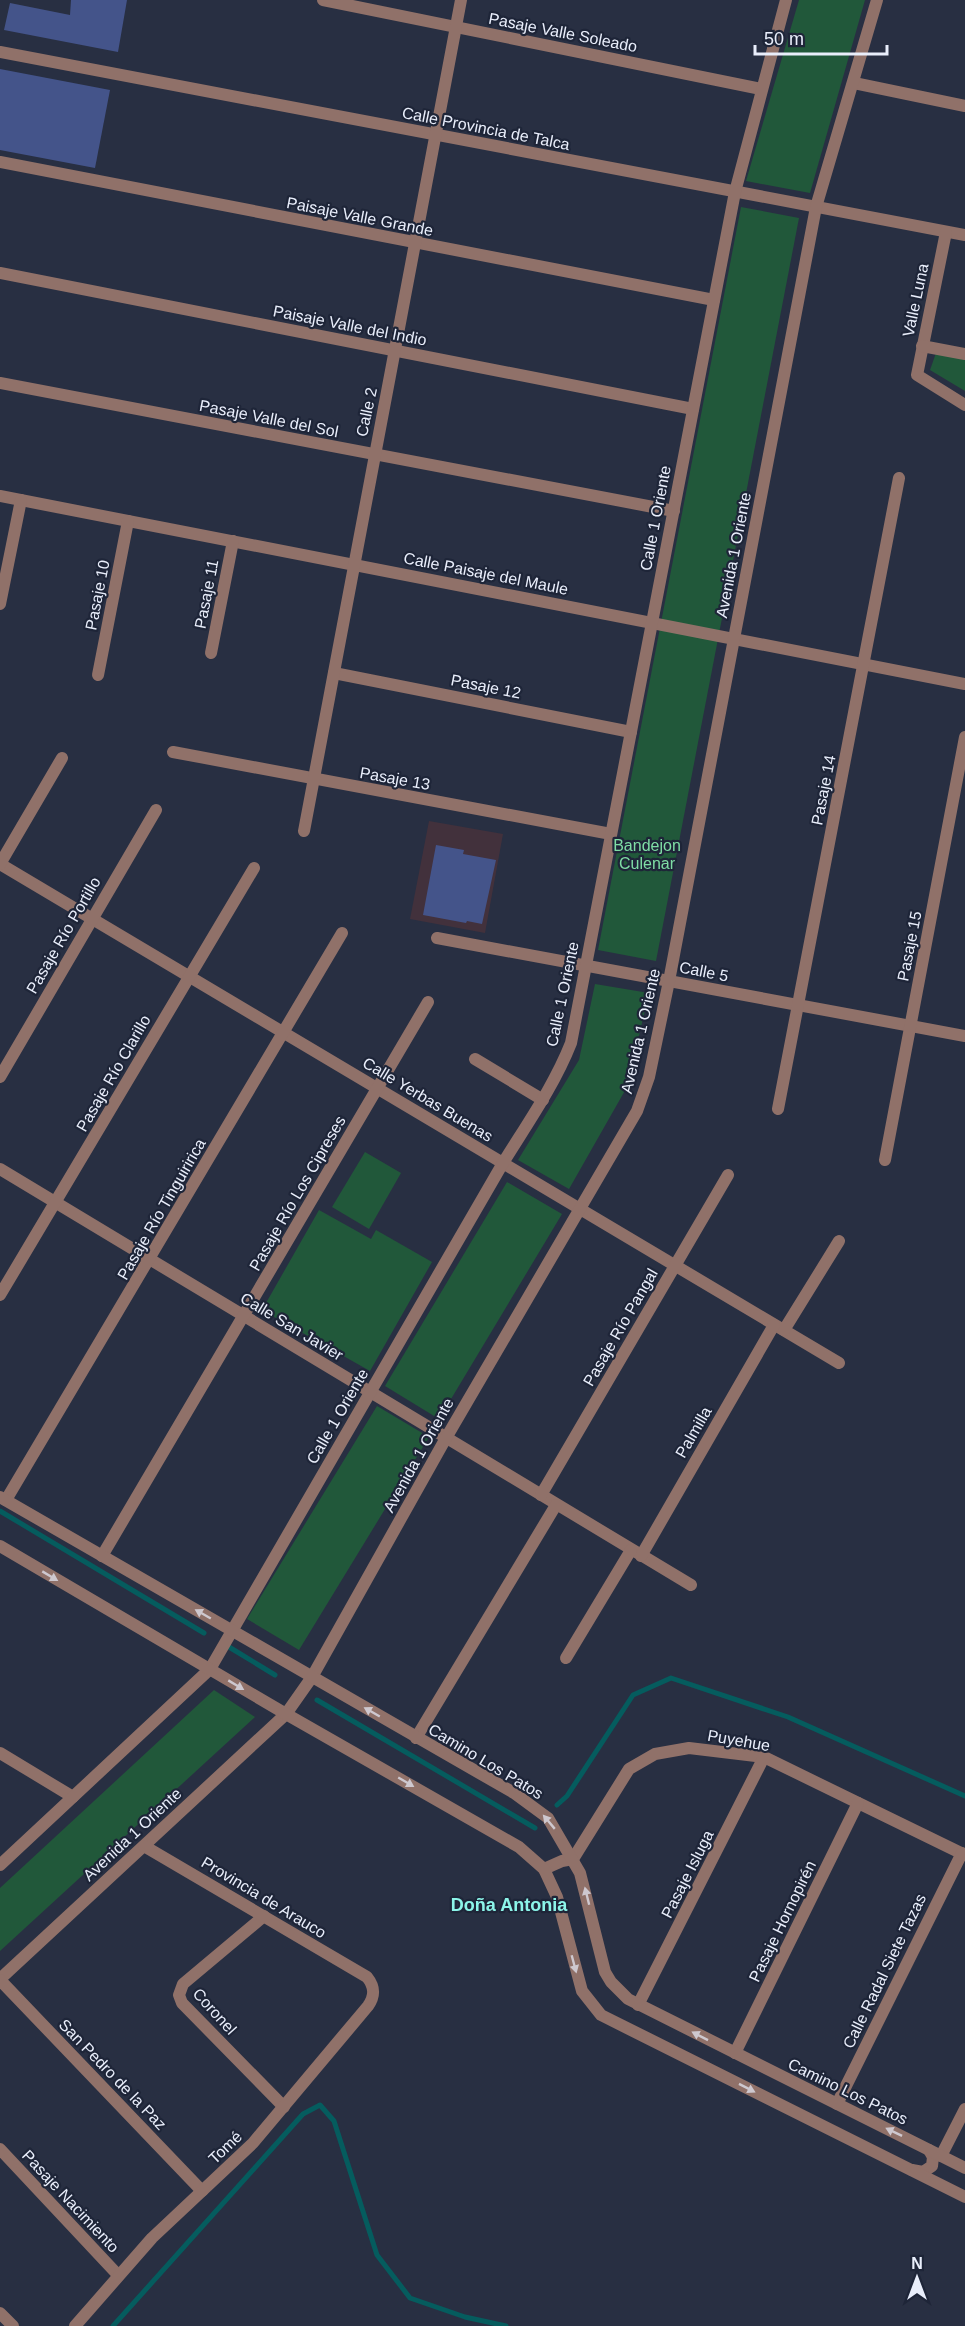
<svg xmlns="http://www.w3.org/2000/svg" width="965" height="2326" font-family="Arial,sans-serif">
	<rect width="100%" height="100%" fill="#282f42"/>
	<polygon fill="#42313c" points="429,821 503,834 485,933 410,919"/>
	<g fill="#21583a">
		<polygon points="799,0 865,0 810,193 746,181"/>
		<polygon points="741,207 799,218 656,961 598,950"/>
		<polygon points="936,353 965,358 965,391 930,370"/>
		<polygon points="595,984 649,993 627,1087 569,1189 518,1160 579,1060"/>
		<polygon points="365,1152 401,1173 369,1229 332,1207"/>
		<polygon points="507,1182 562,1214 439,1419 385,1386"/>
		<polygon points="319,1210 371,1239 376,1230 432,1262 370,1371 262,1310"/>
		<polygon points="377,1406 429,1437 299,1650 247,1619"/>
		<polygon points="214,1690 255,1717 0,1951 0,1888"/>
	</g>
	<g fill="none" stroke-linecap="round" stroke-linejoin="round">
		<g stroke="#055c5e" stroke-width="5">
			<polyline points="0,1511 204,1633"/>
			<polyline points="229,1647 275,1675"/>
			<polyline points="317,1700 535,1828"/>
			<polyline points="557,1805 567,1796 633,1695 671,1678 788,1717 965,1796"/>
			<polyline points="113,2326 303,2114 320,2105 334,2121 377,2255 410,2298 465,2317 506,2326"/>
		</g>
	</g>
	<g fill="#44548a">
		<polygon points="71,0 127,0 118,52 4,30 10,3 70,15"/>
		<polygon points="0,69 110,90 95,168 0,150"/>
		<polygon points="436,845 464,850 463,854 496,860 482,924 467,921 466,923 423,915"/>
	</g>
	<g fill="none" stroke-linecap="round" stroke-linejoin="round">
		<g stroke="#907169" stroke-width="12">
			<polyline points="323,0 761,89"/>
			<polyline points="0,52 965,235"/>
			<polyline points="854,83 965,106"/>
			<polyline points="0,162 714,300"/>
			<polyline points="946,232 917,375 965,405"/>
			<polyline points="0,273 693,409"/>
			<polyline points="922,346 965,354"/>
			<polyline points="0,383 674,511"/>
			<polyline points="0,496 965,684"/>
			<polyline points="0,604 21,500"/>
			<polyline points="211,653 233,541"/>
			<polyline points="334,673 631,732"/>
			<polyline points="98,675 128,521"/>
			<polyline points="173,752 611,834"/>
			<polyline points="304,831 461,0"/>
			<polyline points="0,864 839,1363"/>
			<polyline points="0,864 62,758"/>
			<polyline points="437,938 965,1036"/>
			<polyline points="475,1059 543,1100"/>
			<polyline points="0,1077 156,810"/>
			<polyline points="778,1109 899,478"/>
			<polyline points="885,1160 965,737"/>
			<polyline points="0,1169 691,1585"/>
			<polyline points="0,1295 254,868"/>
			<polyline points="784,1330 839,1241"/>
			<polyline points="541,1495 728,1175"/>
			<polyline points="6,1500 342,933"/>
			<polyline points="102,1556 428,1002"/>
			<polyline points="641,1556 774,1325"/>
			<polyline points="566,1658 631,1550"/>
			<polyline points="416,1738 556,1505"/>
			<polyline points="0,1753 73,1797"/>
			<path d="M 0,1865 L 210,1669 L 503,1163 C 527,1124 554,1086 571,1043 L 735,192 L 786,0"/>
			<polyline points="544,1869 562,1861 573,1859 629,1769 655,1754 689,1748 764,1757 965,1855"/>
			<polyline points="264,1916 183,1984 179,1995 182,2003 284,2107"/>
			<polyline points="0,1979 286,1714 312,1677 446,1438 637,1111 649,1077 669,981 816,207 877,0"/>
			<polyline points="0,1980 202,2191"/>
			<polyline points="638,2005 764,1757"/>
			<polyline points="735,2053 858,1803"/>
			<polyline points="837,2104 962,1853"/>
			<polyline points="0,2149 118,2275"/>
			<polyline points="941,2156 965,2109"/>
			<polyline points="912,2170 923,2172 932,2166 933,2157 929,2150"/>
			<polyline points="0,2313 13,2326"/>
			<path d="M 75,2326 L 152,2238 L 253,2143 L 368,2006 C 375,1996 375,1987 367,1977 L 144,1846"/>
		</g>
		<g stroke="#907169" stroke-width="12">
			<polyline points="0,1497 514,1793 548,1818 580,1873 605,1972 611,1982 628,1999 965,2168"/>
			<polyline points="0,1546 286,1714 519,1847 544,1869 557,1897 582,1991 601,2015 965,2197"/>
		</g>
	</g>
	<defs><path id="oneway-solid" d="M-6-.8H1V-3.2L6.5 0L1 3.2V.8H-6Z" transform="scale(1.5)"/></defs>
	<g fill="#cec8cf">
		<use href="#oneway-solid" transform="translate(50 1576) rotate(31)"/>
		<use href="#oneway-solid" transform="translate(203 1614) rotate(-150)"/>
		<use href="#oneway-solid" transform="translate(236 1685) rotate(31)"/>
		<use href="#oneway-solid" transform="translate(372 1712) rotate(-150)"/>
		<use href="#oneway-solid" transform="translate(406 1782) rotate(30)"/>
		<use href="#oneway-solid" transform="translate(549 1822) rotate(-130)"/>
		<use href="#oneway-solid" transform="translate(587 1896) rotate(-104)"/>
		<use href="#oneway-solid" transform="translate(574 1964) rotate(75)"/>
		<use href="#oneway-solid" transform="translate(700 2036) rotate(-153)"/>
		<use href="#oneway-solid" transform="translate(747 2088) rotate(27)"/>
		<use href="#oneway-solid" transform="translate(894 2132) rotate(-154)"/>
	</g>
	<g text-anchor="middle" stroke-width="4.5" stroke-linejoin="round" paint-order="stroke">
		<g font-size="16" fill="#e9eefb" stroke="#1e2538">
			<text transform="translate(563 32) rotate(11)" y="6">Pasaje Valle Soleado</text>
			<text transform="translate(486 128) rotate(11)" y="6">Calle Provincia de Talca</text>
			<text transform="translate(360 216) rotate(11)" y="6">Paisaje Valle Grande</text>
			<text transform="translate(915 300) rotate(-78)" y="6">Valle Luna</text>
			<text transform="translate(350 325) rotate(11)" y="6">Paisaje Valle del Indio</text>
			<text transform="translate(366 412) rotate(-78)" y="6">Calle 2</text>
			<text transform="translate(269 418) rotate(11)" y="6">Pasaje Valle del Sol</text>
			<text transform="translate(655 518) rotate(-79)" y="6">Calle 1 Oriente</text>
			<text transform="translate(733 555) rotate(-79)" y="6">Avenida 1 Oriente</text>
			<text transform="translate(486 573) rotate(11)" y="6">Calle Paisaje del Maule</text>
			<text transform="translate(206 594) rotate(-79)" y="6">Pasaje 11</text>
			<text transform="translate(97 595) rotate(-79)" y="6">Pasaje 10</text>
			<text transform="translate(486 686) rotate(11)" y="6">Pasaje 12</text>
			<text transform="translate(395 778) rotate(10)" y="6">Pasaje 13</text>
			<text transform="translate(823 790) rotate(-79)" y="6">Pasaje 14</text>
			<text transform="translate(63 935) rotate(-60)" y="6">Pasaje Río Portillo</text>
			<text transform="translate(909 946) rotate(-79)" y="6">Pasaje 15</text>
			<text transform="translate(704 971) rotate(11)" y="6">Calle 5</text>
			<text transform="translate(562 994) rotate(-78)" y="6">Calle 1 Oriente</text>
			<text transform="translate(640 1031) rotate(-77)" y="6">Avenida 1 Oriente</text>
			<text transform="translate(113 1073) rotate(-60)" y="6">Pasaje Río Clarillo</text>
			<text transform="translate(428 1099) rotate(31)" y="6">Calle Yerbas Buenas</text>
			<text transform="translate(297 1193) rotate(-60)" y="6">Pasaje Río Los Cipreses</text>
			<text transform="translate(161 1209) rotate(-60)" y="6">Pasaje Río Tinguiririca</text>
			<text transform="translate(292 1326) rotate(31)" y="6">Calle San Javier</text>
			<text transform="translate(620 1327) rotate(-60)" y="6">Pasaje Río Pangal</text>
			<text transform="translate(337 1416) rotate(-60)" y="6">Calle 1 Oriente</text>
			<text transform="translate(693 1432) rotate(-60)" y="6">Palmilla</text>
			<text transform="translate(418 1455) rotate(-61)" y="6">Avenida 1 Oriente</text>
			<text transform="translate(739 1740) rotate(10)" y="6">Puyehue</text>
			<text transform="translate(486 1761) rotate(31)" y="6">Camino Los Patos</text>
			<text transform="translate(132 1834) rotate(-43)" y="6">Avenida 1 Oriente</text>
			<text transform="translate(687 1874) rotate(-63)" y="6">Pasaje Isluga</text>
			<text transform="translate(264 1897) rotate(31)" y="6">Provincia de Arauco</text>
			<text transform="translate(782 1921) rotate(-64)" y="6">Pasaje Hornopirén</text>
			<text transform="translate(884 1971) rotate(-64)" y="6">Calle Radal Siete Tazas</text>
			<text transform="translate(215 2011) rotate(48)" y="6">Coronel</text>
			<text transform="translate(113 2074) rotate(46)" y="6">San Pedro de la Paz</text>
			<text transform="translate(848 2091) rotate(26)" y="6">Camino Los Patos</text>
			<text transform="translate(225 2147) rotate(-44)" y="6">Tomé</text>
			<text transform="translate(71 2201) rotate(47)" y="6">Pasaje Nacimiento</text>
		</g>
		<g font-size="16" fill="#7fdda5" stroke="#1e2538">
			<text x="647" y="851">Bandejon<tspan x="647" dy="18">Culenar</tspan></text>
		</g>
		<g font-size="18" font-weight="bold" fill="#8cf5e9" stroke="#1e2538">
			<text x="509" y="1911">Doña Antonia</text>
		</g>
	</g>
	<g transform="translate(917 2278)" stroke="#1e2538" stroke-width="4.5" paint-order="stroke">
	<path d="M0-4.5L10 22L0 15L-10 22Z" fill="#e9eefb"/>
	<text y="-9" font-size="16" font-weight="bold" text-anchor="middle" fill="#e9eefb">N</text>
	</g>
	<path d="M755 45v9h132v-9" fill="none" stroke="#e9eefb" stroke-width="3"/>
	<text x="764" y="45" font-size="18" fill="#e9eefb" stroke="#1e2538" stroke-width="4.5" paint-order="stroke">50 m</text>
</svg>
